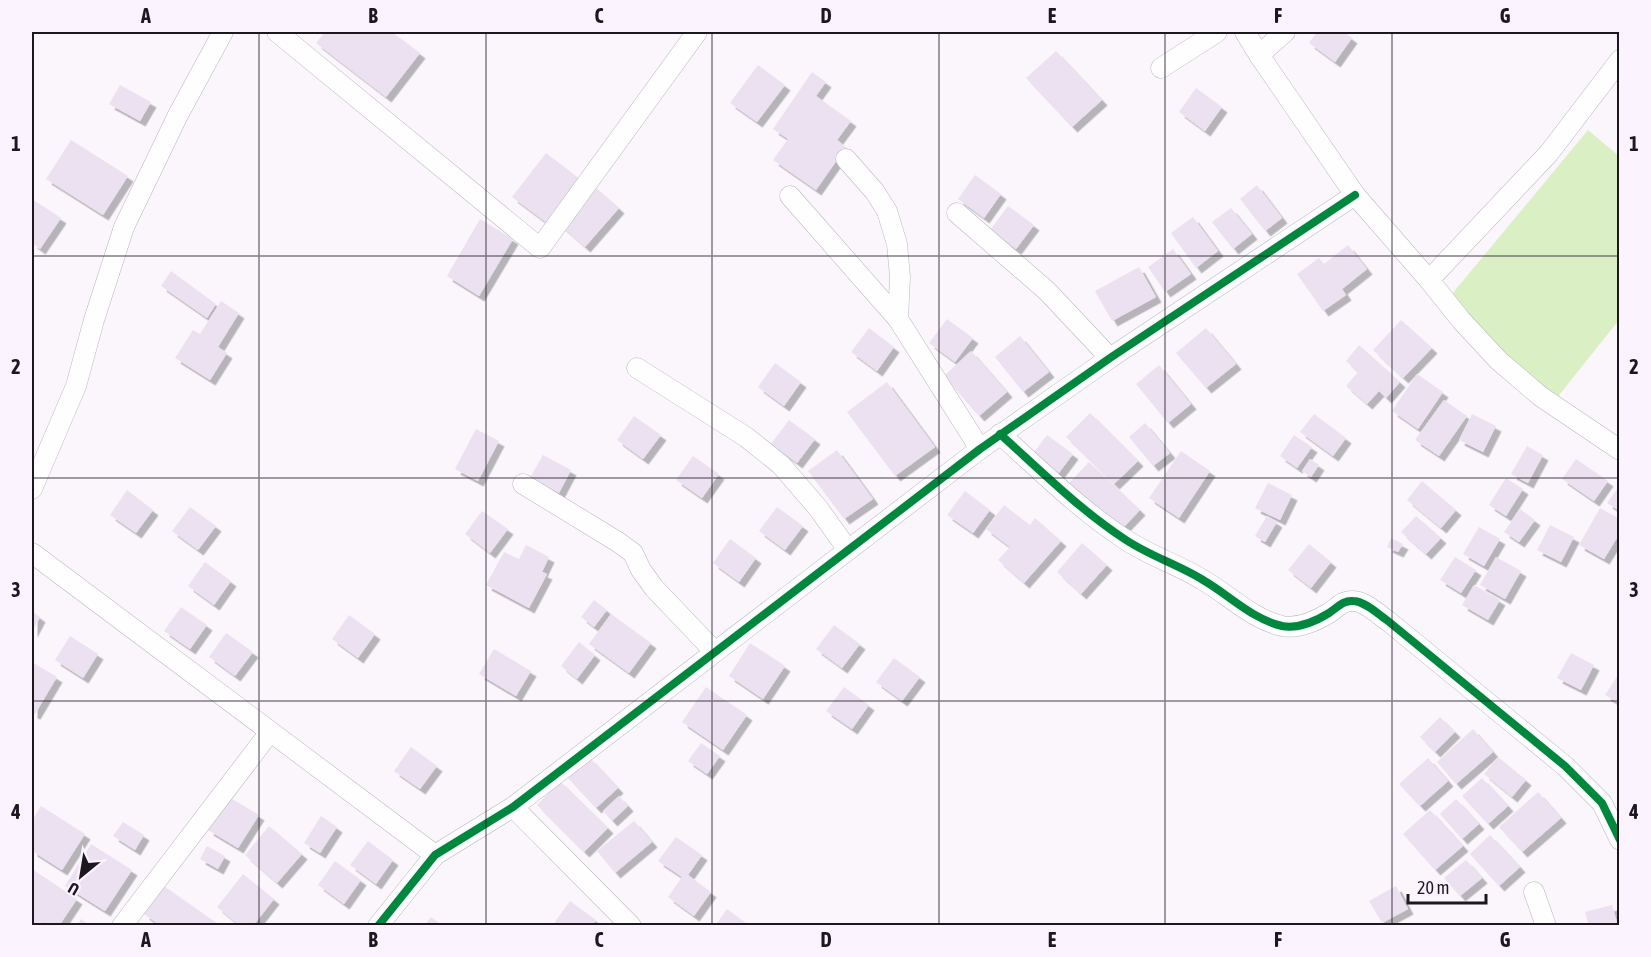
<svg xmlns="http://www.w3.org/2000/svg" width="1651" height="957" font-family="'Asap Condensed',sans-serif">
	<defs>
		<filter id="shadow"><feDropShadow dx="5.5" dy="5.5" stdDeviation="0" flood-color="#0004"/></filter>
	</defs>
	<rect width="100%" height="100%" fill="#faf6fc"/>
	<polygon fill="#daf0c4" points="1588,130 1619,156 1619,320 1556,399 1447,300"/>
	<g fill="#ece1f1" filter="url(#shadow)">
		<polygon points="325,32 392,32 420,53 386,97 316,43"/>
		<polygon points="1317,32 1344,32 1352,38 1335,62 1309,43"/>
		<polygon points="1056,51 1102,100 1072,127 1026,78"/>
		<polygon points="758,65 785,85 757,122 730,103"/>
		<polygon points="812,72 826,82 816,96 851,121 837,140 846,147 816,190 773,160 788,139 773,129"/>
		<polygon points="120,85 151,102 140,121 109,104"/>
		<polygon points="1196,88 1222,107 1205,131 1179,112"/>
		<polygon points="71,140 128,176 103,215 46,179"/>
		<polygon points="546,153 580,179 547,223 512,197"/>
		<polygon points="975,175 1001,194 984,218 958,199"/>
		<polygon points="593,185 619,208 585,247 559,224"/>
		<polygon points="1257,185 1282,218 1265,231 1240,199"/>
		<polygon points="32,199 61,218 40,249 32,243"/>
		<polygon points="1008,206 1034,225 1016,249 990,230"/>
		<polygon points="1231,208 1252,234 1233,249 1212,222"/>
		<polygon points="1193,217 1218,251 1196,268 1171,233"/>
		<polygon points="480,219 513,239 479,296 447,276"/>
		<polygon points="1348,245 1367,269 1342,289 1346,295 1323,311 1297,274 1319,258 1324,264"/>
		<polygon points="1173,249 1191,274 1165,292 1148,267"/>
		<polygon points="1139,267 1156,297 1112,321 1095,291"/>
		<polygon points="171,271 216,304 207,318 161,286"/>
		<polygon points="221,301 239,313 218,347 227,353 210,380 175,358 193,330 200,334"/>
		<polygon points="947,319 973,338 955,362 929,343"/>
		<polygon points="1401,320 1432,348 1403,378 1373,350"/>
		<polygon points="869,328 894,347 877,371 851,352"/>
		<polygon points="1206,328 1236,364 1206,388 1176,353"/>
		<polygon points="1020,336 1049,372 1023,392 995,357"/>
		<polygon points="1359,345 1400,382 1386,398 1379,391 1367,404 1346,386 1358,372 1346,361"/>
		<polygon points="971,351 1007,392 979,416 944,376"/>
		<polygon points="775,363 801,382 784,406 758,387"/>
		<polygon points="1159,365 1191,404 1168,423 1136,384"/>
		<polygon points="1417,374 1443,392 1418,429 1392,411"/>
		<polygon points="887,382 935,447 895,476 847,412"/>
		<polygon points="1444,400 1467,416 1439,456 1415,440"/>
		<polygon points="1090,413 1138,461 1114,484 1066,437"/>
		<polygon points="1314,414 1346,438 1333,456 1300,432"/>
		<polygon points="1472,414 1496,426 1483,452 1459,440"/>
		<polygon points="634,416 661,435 643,459 617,440"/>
		<polygon points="789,420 815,439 797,463 771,444"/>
		<polygon points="1145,423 1170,453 1153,466 1129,437"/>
		<polygon points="476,429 499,441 478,481 455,469"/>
		<polygon points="1047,435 1073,454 1055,478 1029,459"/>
		<polygon points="1294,435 1312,447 1297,468 1280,456"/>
		<polygon points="1527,446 1543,455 1528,483 1511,474"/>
		<polygon points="837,450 873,499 844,519 808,471"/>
		<polygon points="1181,451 1210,471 1179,518 1149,498"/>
		<polygon points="543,455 571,470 559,493 530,478"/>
		<polygon points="693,456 719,474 702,498 676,480"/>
		<polygon points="1310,459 1319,465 1311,477 1302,471"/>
		<polygon points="1576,459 1608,481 1594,501 1562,479"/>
		<polygon points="1089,462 1140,510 1118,533 1067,485"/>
		<polygon points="1506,478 1523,489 1506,516 1489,505"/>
		<polygon points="1422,481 1456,510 1441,528 1407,500"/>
		<polygon points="1268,483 1292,495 1280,520 1255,508"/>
		<polygon points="1617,489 1620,491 1620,511 1607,503"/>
		<polygon points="127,490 153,510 136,533 110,515"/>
		<polygon points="965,491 990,510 973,533 947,515"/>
		<polygon points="1004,505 1030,525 1035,518 1061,541 1024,583 998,560 1010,547 986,529"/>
		<polygon points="190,507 216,526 198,550 172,531"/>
		<polygon points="777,507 803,526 785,550 759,531"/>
		<polygon points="1600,508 1620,519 1620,533 1604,559 1579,545"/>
		<polygon points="1520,509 1535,520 1519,542 1504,532"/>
		<polygon points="482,511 508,529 490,553 465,534"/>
		<polygon points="1267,516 1277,522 1265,542 1255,536"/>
		<polygon points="1416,516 1441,538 1426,554 1401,532"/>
		<polygon points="1550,525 1574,537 1561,562 1537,550"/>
		<polygon points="1479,527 1500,539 1484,566 1463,554"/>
		<polygon points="1391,538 1403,544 1398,552 1387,547"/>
		<polygon points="730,539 756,558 739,582 713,563"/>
		<polygon points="1082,543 1107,565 1081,594 1057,572"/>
		<polygon points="1309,544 1331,562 1311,588 1288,570"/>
		<polygon points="526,545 549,557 542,572 547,574 529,608 486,585 504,552 519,559"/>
		<polygon points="1455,557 1476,570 1461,593 1440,580"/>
		<polygon points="1496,557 1521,571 1505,599 1480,585"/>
		<polygon points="205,562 231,581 214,605 188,586"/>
		<polygon points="1474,585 1500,600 1488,620 1462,605"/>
		<polygon points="594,600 607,610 594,627 581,617"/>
		<polygon points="181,607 207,625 190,649 164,631"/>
		<polygon points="32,611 40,617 32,632"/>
		<polygon points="611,614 651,643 629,673 589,644"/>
		<polygon points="349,615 375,634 358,658 332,639"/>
		<polygon points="834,625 860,644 842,668 816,649"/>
		<polygon points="226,633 253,652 235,676 209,657"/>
		<polygon points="70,636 98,654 83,678 55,660"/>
		<polygon points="579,642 595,655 577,679 561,666"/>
		<polygon points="750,643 785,666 763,699 729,676"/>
		<polygon points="494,649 531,671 516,696 479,674"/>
		<polygon points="1571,653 1594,665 1581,690 1557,678"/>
		<polygon points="894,658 920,677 902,701 876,682"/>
		<polygon points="32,662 57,677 35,714 32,713"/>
		<polygon points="1620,672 1620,704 1605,695"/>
		<polygon points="706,687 747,715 723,750 682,722"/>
		<polygon points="844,687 869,705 852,729 826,711"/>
		<polygon points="1440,717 1455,732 1435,752 1420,737"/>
		<polygon points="1473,729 1493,752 1456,784 1437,762"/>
		<polygon points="701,743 720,756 707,774 688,761"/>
		<polygon points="411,747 437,766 420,789 394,771"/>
		<polygon points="1498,757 1526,780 1512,797 1484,774"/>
		<polygon points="590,758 618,788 596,808 568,778"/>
		<polygon points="1428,758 1448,781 1420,806 1399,784"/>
		<polygon points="1482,778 1508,806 1488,824 1462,796"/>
		<polygon points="560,781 608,828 584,852 537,805"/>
		<polygon points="1538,792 1561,818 1522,852 1499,827"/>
		<polygon points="619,796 628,806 612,821 603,811"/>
		<polygon points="229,797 259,815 238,848 208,830"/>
		<polygon points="1456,799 1479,824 1462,839 1440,814"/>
		<polygon points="41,806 85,834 62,870 32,851 32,821"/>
		<polygon points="1430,810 1463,846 1435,870 1403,834"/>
		<polygon points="321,816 337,827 320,853 304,843"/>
		<polygon points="634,821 652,842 615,873 597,851"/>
		<polygon points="123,822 144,835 135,850 113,836"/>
		<polygon points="269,826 302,854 277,883 245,855"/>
		<polygon points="1490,835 1520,867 1499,886 1470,854"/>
		<polygon points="676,837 702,855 688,875 711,892 694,916 668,897 682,877 658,861"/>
		<polygon points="368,841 393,860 376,884 350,865"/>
		<polygon points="91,844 132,870 105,911 65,886"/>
		<polygon points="207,846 225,856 218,869 200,859"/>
		<polygon points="1466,860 1482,878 1460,896 1444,878"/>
		<polygon points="335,861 361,880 344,904 318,885"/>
		<polygon points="32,869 77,899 59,926 50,926 44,922 41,926 32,926"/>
		<polygon points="243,874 274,899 253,926 240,926 217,907"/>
		<polygon points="164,886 221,926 161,926 144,914"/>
		<polygon points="1396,886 1408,909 1382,923 1369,901"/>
		<polygon points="570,901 596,920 592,926 552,926"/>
		<polygon points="1612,905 1618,926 1589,926 1585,912"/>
		<polygon points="727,909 750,926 715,926"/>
		<polygon points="431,917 443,926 424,926"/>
		<polygon points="81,919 90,926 77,926"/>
	</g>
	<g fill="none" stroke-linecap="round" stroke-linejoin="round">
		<g stroke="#bbb6bd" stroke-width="21">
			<g id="minor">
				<polyline points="277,32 540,248 697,32"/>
				<polyline points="1245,32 1259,55 1355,195 1429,280 1461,320 1498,360 1540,396 1620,450"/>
				<polyline points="1259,55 1285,32"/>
				<polyline points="1161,68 1217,32"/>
				<polyline points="846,159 875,192 887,211 897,244 900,277 898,319 980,449"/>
				<polyline points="790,196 898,319"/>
				<polyline points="957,213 1047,291 1110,358"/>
				<polyline points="1429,280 1549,153 1620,60"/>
				<polyline points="637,368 746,437 781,465 818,508 848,550"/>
				<path d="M 1000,434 C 1041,471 1080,510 1126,540 C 1150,556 1179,565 1203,580 C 1229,595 1252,619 1282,626 C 1298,629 1316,621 1329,613 C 1337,608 1343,600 1353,601 C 1365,601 1379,615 1388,621 L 1565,766 L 1602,803 L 1620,840"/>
				<polyline points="523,484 618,542 633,553 641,570 654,588 715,652"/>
				<polyline points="32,489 76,386 94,320 124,227 178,115 223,32"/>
				<polyline points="32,553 435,855"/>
				<polyline points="513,807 631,926"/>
				<polyline points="1534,892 1546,926"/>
				<polyline points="122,926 270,732"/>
				<polyline points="378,926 435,855 513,807 980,449 1110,358 1355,195"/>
			</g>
		</g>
		<use href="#minor" stroke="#fefeff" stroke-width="20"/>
		<g stroke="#fbf4fe" stroke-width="11">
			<g id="cycleway">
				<path d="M 1000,434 C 1041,471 1080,510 1126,540 C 1150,556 1179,565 1203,580 C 1229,595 1252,619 1282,626 C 1298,629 1316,621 1329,613 C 1337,608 1343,600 1353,601 C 1365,601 1379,615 1388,621 L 1565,766 L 1602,803 L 1620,840"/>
				<polyline points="378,926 435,855 513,807 980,449 1110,358 1355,195"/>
			</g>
		</g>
		<use href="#cycleway" stroke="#00873e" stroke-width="8"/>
	</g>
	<path fill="none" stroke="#1d1720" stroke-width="1.5" stroke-opacity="0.55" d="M 259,32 L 259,926M 486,32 L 486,926M 712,32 L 712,926M 939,32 L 939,926M 1165,32 L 1165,926M 1392,32 L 1392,926M 32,256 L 1620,256M 32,478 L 1620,478M 32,701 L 1620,701"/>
	<rect width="1651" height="957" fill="none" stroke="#fbf4fe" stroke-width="66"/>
	<g transform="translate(81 876) rotate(210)" stroke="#fbf4fe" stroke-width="4.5" paint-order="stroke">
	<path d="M0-4.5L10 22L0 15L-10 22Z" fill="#1d1720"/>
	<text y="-9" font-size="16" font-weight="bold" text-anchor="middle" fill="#1d1720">U</text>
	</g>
	<path d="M1408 894v9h78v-9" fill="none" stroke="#1d1720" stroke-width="3"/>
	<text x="1417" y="894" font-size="18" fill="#1d1720" stroke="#fbf4fe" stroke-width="4.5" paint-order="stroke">20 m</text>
	<rect x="33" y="33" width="1585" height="891" fill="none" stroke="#1d1720" stroke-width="2"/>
	<g font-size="20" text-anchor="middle" font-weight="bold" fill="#1d1720">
		<text x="146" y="23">A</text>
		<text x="373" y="23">B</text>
		<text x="599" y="23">C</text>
		<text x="826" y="23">D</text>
		<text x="1052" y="23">E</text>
		<text x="1278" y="23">F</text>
		<text x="1505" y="23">G</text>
		<text x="16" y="151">1</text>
		<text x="1634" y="151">1</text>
		<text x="16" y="374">2</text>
		<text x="1634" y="374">2</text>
		<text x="16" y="597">3</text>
		<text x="1634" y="597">3</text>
		<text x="16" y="819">4</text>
		<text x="1634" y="819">4</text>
		<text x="146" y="947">A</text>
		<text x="373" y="947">B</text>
		<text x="599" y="947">C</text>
		<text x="826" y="947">D</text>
		<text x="1052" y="947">E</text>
		<text x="1278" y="947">F</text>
		<text x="1505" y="947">G</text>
	</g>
</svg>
